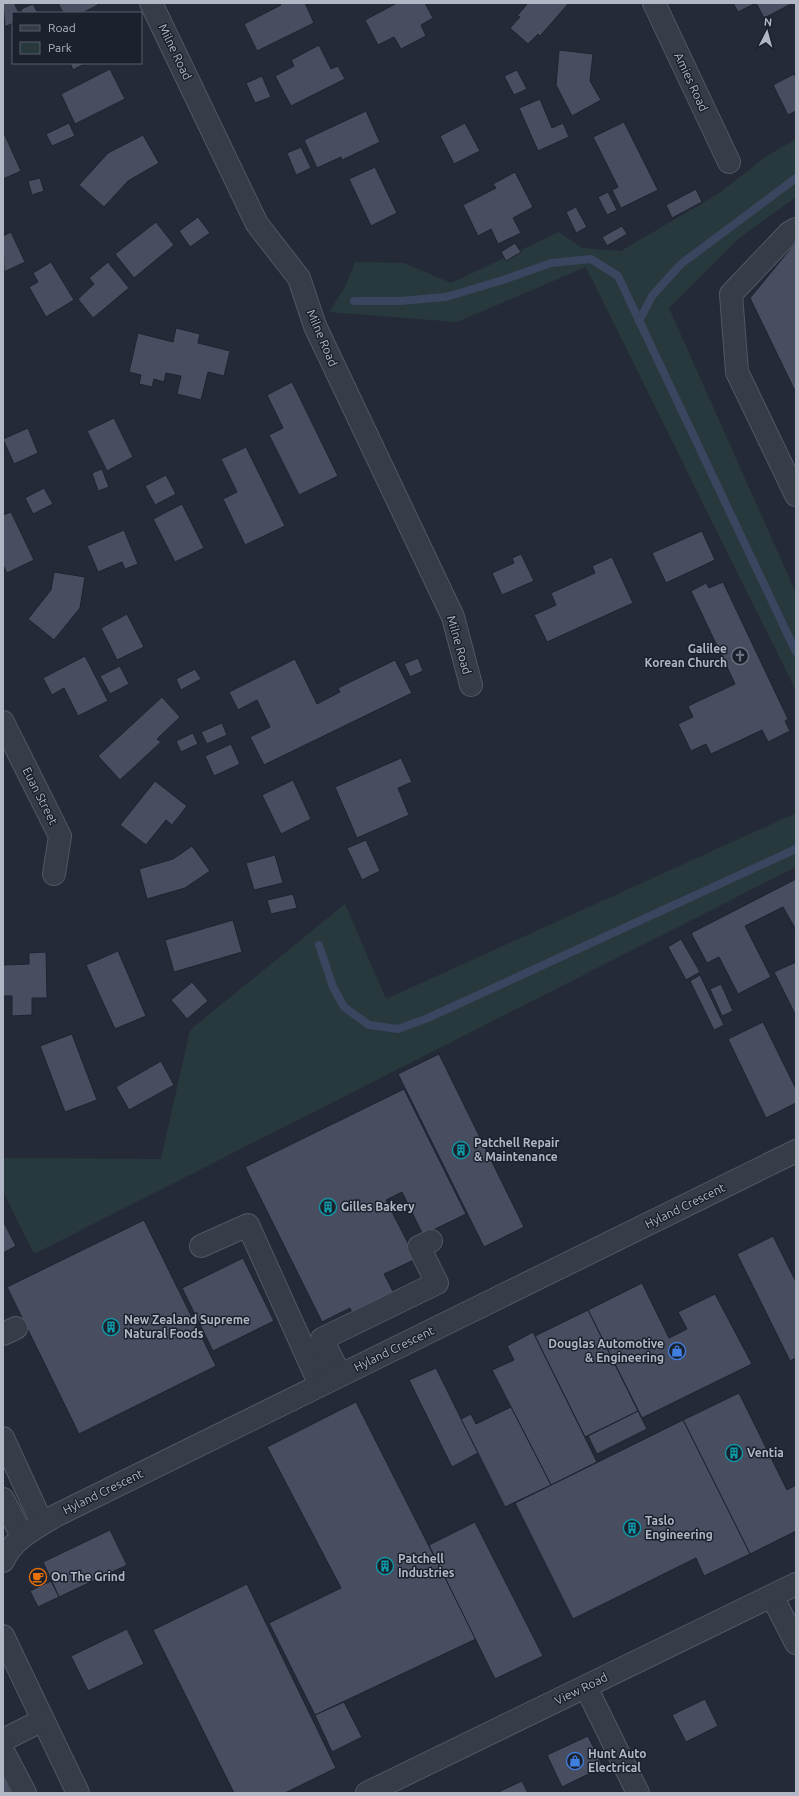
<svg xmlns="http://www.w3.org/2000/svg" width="799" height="1796" font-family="Ubuntu,sans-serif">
	<rect width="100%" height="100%" fill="#242a38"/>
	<g fill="#28393d">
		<polygon points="796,139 796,197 738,239 669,308 796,593 796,691 586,267 457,322 329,312 346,285 355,262 404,263 451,283 559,232 582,248 621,251 718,194 767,156"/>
		<polygon points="796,813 796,867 34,1254 3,1191 3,1158 161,1159 190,1030 345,904 386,999"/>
	</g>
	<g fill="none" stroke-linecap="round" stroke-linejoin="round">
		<g stroke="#3a4560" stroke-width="8">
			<polyline points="354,301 400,301 446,297 503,280 551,263 591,259 618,276 796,652"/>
			<polyline points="639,321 652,296 681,264 796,178"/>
			<polyline points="319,945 333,987 344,1007 369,1025 398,1029 428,1018 796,849"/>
		</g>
	</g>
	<g fill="#484d5f" stroke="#1e2330">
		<polygon points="3,3 18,3 15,5 19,13 13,13 13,23 5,27"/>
		<polygon points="58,3 97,3 98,5 82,13 63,13"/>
		<polygon points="280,3 305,3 314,23 257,51 244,24 281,5"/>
		<polygon points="397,3 425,3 433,18 421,25 426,36 401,49 394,37 378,45 365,20"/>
		<polygon points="528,3 569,3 540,36 538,34 528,44 510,28 520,17 517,16"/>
		<polygon points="733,3 790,3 791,4 764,18 756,3 738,12"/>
		<polygon points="33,4 38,13 22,13 21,9"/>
		<polygon points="319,45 331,69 338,66 345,79 291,106 275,76 294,66 291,60"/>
		<polygon points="559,50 593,54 590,81 601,100 572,116 556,85"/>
		<polygon points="70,63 86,63 73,70"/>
		<polygon points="110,69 125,99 75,124 61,94"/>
		<polygon points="517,70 527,89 514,95 504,76"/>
		<polygon points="794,74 796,78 796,111 788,115 773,85"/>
		<polygon points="262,76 271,97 255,103 246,83"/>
		<polygon points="540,99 552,128 563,123 569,137 538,151 519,108"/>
		<polygon points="366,111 380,142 342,160 341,157 317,168 304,140"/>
		<polygon points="624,122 658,190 621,208 612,190 618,187 593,137"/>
		<polygon points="69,123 75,136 52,146 46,134"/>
		<polygon points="465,123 480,151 454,164 440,136"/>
		<polygon points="3,131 21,171 3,179"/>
		<polygon points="143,135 159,163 128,181 104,207 79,185 108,153"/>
		<polygon points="301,147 311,168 296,175 287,153"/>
		<polygon points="375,167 397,213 371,226 349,179"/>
		<polygon points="515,172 533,207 513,218 521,233 498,244 491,229 478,236 463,205 496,188 493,184"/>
		<polygon points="40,178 44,191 32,195 28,181"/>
		<polygon points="696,189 702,202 672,218 666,205"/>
		<polygon points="608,192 617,210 607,215 598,197"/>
		<polygon points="576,207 587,227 576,233 566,212"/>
		<polygon points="198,217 210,233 190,247 179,231"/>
		<polygon points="156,222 174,245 134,278 115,254"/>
		<polygon points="622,226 627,234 607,246 602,237"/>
		<polygon points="11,232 25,262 4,272 3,236"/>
		<polygon points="796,242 796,393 750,298"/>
		<polygon points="515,243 521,252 506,261 501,252"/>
		<polygon points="51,262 74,300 46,317 29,287 38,282 33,273"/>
		<polygon points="108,262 129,288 93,318 78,299 94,284 89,278"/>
		<polygon points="176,328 200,334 198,343 230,351 224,376 208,372 201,400 177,394 181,376 166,373 164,382 154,379 152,387 139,384 141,375 129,372 138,333 173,342"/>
		<polygon points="292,382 338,476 299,495 269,435 283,428 267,395"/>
		<polygon points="114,418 133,457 107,471 87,431"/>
		<polygon points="28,428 38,453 14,464 3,439"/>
		<polygon points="246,447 285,526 245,545 223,499 237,492 221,459"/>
		<polygon points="102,469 109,487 98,491 92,473"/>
		<polygon points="166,475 176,494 155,505 145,486"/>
		<polygon points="44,488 53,504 33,514 25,498"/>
		<polygon points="182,504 204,548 175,562 153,519"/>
		<polygon points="11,512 34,560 7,573 3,565 3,515"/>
		<polygon points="124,530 138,564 125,569 122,562 98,572 87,546"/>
		<polygon points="702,531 715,560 666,583 652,553"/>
		<polygon points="521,554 534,581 502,595 492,573 514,563 512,558"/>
		<polygon points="612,557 633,603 547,642 534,615 556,605 551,593 595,573 592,566"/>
		<polygon points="54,572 85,577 80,608 54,640 28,619 51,590"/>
		<polygon points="723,582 788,719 785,721 790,731 768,742 762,730 711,754 706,744 691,751 678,724 693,717 688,706 735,684 691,591 706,583 709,588"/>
		<polygon points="127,614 144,647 117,660 101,628"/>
		<polygon points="85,656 108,701 78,716 64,688 52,695 43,678"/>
		<polygon points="418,658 423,671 410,677 404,664"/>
		<polygon points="295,659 317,704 340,692 338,688 395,660 412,693 264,765 250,737 270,727 257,700 238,710 229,692"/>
		<polygon points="120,666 129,684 110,694 100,676"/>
		<polygon points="195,669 201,679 181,690 176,679"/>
		<polygon points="162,697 180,717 157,739 161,742 120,780 98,756"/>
		<polygon points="222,723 227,735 207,744 201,732"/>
		<polygon points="193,733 198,744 181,752 176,741"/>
		<polygon points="231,744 240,764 214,776 205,756"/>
		<polygon points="401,758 412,782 398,788 409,815 357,838 335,787"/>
		<polygon points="293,780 311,819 281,834 262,795"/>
		<polygon points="155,781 187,806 172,825 166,820 146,845 120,825"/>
		<polygon points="366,840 380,871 362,880 347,848"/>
		<polygon points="192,846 210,871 185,888 147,899 139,869 173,859"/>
		<polygon points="275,855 283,883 254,890 246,863"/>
		<polygon points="796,879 796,930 783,907 745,926 771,977 738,994 719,957 707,963 691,933"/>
		<polygon points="293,894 297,908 271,914 267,900"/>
		<polygon points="233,920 242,952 174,972 165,940"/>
		<polygon points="681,939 700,972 686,980 668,947"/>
		<polygon points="118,951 146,1016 115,1029 86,965"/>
		<polygon points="46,952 47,998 32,998 32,1015 12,1016 12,996 3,996 3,965 29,964 29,953"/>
		<polygon points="796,962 796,1016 774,972"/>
		<polygon points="700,975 724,1025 714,1030 690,981"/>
		<polygon points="192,982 208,1001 187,1019 171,1000"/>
		<polygon points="721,984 733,1011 722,1016 710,989"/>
		<polygon points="763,1022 796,1089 796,1103 766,1118 728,1039"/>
		<polygon points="72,1034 97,1100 65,1112 40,1046"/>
		<polygon points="439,1054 524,1227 484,1247 398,1074"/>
		<polygon points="161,1061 174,1085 129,1110 116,1087"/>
		<polygon points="404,1089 466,1214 423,1235 402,1192 386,1200 416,1259 384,1274 396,1297 354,1317 350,1308 322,1322 245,1167"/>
		<polygon points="144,1220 216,1366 79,1434 7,1287"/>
		<polygon points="3,1221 16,1246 3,1253"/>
		<polygon points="773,1236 796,1282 796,1358 790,1361 737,1254"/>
		<polygon points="243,1258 274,1321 213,1351 182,1288"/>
		<polygon points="642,1283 669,1338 687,1329 678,1312 715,1294 752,1364 642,1418 588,1310"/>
		<polygon points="588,1310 638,1411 585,1437 535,1336"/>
		<polygon points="533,1332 597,1462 551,1485 492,1370 514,1360 507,1346"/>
		<polygon points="436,1368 478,1453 452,1467 409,1380"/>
		<polygon points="739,1393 787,1490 796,1485 796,1531 750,1554 683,1420"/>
		<polygon points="356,1402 476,1639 315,1715 269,1623 341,1588 267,1447"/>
		<polygon points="511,1407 551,1485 505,1507 461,1419 471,1414 476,1424"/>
		<polygon points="638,1411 647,1429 597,1454 588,1436"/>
		<polygon points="683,1420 750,1554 704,1576 696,1558 573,1619 515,1503"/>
		<polygon points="475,1522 543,1656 495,1679 429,1545"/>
		<polygon points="110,1530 127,1565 59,1597 43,1562"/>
		<polygon points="51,1581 59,1597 38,1607 30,1591"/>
		<polygon points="247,1584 336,1768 285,1793 234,1793 153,1630"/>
		<polygon points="127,1629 144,1664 88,1691 71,1656"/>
		<polygon points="705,1699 718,1726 686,1742 672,1715"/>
		<polygon points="344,1702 362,1737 332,1752 315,1715"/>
		<polygon points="588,1736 603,1767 562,1787 547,1755"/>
		<polygon points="3,1774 12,1793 3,1793"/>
		<polygon points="522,1781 528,1793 496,1793"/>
	</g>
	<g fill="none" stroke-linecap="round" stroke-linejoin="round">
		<g stroke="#525764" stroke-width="24">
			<g id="minor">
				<polyline points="151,3 257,224 299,278 315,326 453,617 471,685"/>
				<polyline points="654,3 729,162"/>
				<polyline points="796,229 789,233 731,294 737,372 796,495"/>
				<polyline points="3,722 60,836 54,874"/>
				<polyline points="201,1246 248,1225 320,1385"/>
				<polyline points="3,1334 16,1328"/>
				<polyline points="340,1375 322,1339 437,1283 419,1247 431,1241"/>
				<polyline points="3,1438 42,1523"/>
				<polyline points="3,1499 22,1536"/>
				<path d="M 3,1561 C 13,1539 35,1528 55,1516 L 796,1151"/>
				<polyline points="772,1596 796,1643"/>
				<polyline points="3,1636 78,1793"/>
				<polyline points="586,1687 638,1793"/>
				<polyline points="3,1740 43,1720"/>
				<polyline points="3,1751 25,1793"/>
				<polyline points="367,1793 796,1584"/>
			</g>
		</g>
		<use href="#minor" stroke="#373c49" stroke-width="22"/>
	</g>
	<defs>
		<g id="church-ring" transform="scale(0.9)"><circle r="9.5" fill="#1c212e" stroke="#6b7280" stroke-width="1.5"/><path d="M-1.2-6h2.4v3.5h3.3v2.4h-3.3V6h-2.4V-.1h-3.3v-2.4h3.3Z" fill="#6b7280"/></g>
		<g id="building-ring" transform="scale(0.9)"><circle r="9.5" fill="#1c212e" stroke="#0f9aa8" stroke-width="1.5"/><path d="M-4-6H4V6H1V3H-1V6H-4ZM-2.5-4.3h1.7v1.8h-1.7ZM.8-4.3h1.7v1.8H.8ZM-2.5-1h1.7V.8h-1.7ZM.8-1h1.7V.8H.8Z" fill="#0f9aa8"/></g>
		<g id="shop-ring" transform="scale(0.9)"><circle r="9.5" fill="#1c212e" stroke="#3f7fe0" stroke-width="1.5"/><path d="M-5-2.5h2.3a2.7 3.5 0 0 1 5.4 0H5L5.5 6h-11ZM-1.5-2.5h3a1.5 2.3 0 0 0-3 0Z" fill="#3f7fe0"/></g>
		<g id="cafe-ring" transform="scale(0.9)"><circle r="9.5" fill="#1c212e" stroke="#e8710a" stroke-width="1.5"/><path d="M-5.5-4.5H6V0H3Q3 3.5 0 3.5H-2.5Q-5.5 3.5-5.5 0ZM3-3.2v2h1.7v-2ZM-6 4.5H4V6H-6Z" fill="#e8710a"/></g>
	</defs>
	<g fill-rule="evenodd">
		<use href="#church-ring" x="740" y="656"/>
		<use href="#building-ring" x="461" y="1150"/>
		<use href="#building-ring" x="328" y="1207"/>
		<use href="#building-ring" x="111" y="1327"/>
		<use href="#shop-ring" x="677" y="1351"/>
		<use href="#building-ring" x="734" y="1453"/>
		<use href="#building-ring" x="632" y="1528"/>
		<use href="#building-ring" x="385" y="1566"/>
		<use href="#cafe-ring" x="38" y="1577"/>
		<use href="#shop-ring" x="575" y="1761"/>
	</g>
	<g text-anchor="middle" stroke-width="3" stroke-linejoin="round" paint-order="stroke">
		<g font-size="12" fill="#b2b7c5" stroke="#1c212e">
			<text transform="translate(175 52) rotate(64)" y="4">Milne Road</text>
			<text transform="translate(691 82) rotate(65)" y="4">Amies Road</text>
			<text transform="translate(322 338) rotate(67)" y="4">Milne Road</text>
			<text transform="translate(459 645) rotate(74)" y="4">Milne Road</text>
			<text transform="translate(40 796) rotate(63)" y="4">Euan Street</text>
			<text transform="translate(685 1206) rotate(-26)" y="4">Hyland Crescent</text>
			<text transform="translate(394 1349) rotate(-26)" y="4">Hyland Crescent</text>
			<text transform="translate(103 1492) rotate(-26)" y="4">Hyland Crescent</text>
			<text transform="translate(581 1689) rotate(-26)" y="4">View Road</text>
		</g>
		<g font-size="12" font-weight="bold" fill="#b2b7c5" stroke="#1c212e" text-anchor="start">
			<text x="727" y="653" text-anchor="end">Galilee<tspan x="727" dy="14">Korean Church</tspan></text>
			<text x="474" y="1147">Patchell Repair<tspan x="474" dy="14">&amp; Maintenance</tspan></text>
			<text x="341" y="1211">Gilles Bakery</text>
			<text x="124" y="1324">New Zealand Supreme<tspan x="124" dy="14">Natural Foods</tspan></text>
			<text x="664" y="1348" text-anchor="end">Douglas Automotive<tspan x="664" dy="14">&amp; Engineering</tspan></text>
			<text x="747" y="1457">Ventia</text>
			<text x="645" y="1525">Taslo<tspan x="645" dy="14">Engineering</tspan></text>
			<text x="398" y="1563">Patchell<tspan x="398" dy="14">Industries</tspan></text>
			<text x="51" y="1581">On The Grind</text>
			<text x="588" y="1758">Hunt Auto<tspan x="588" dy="14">Electrical</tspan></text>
		</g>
	</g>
	<rect width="799" height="1796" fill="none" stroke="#b2b7c5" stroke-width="8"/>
	<rect x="12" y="12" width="130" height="52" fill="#1c212e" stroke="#585d6a"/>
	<rect x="20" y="25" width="20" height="6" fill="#373c49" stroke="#585d6a"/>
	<text x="48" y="32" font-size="12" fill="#b2b7c5">Road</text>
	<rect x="20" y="42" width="20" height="12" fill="#28393d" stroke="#585d6a"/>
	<text x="48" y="52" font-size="12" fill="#b2b7c5">Park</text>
	<g transform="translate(767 32) rotate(6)" stroke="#1c212e" stroke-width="3" paint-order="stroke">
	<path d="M0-3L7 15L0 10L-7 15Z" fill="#b2b7c5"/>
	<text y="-6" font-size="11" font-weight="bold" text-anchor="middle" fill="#b2b7c5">N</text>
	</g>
</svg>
